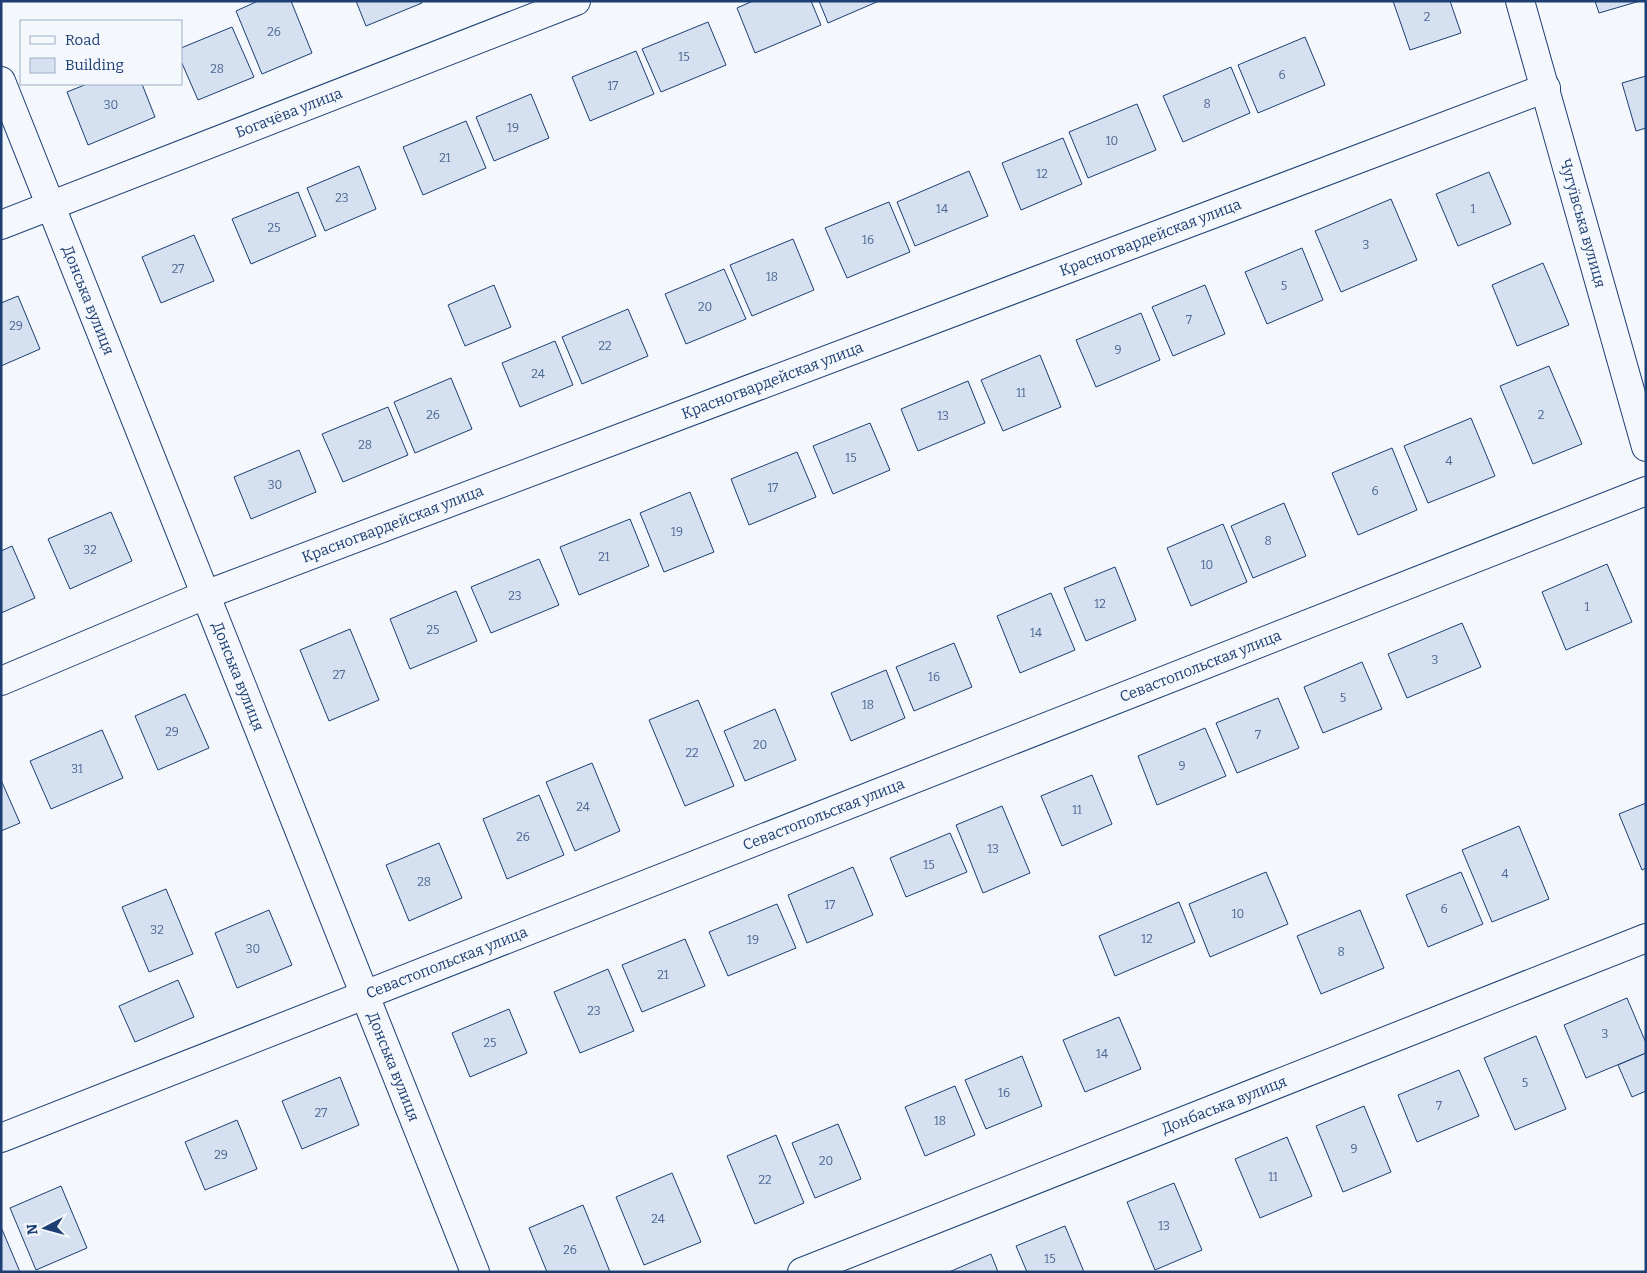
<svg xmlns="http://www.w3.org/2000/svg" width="1647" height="1273" font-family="Bitter,serif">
	<rect width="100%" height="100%" fill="#f4f7fb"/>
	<g fill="#d5e0f0" stroke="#1d3f73">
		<polygon points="258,1 291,1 312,53 262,74 236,11"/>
		<polygon points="356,1 421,1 422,3 366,26"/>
		<polygon points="753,1 811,1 821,25 755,53 737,8"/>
		<polygon points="819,1 879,1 828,23"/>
		<polygon points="1393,1 1450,1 1461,33 1410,50"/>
		<polygon points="1595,1 1640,1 1599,13"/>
		<polygon points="708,22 726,65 661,92 642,49"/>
		<polygon points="232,27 254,77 198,100 181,61 181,48"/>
		<polygon points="1305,37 1325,85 1258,113 1238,65"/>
		<polygon points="636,51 654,94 590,121 572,77"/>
		<polygon points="1231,67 1250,113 1183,142 1163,96"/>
		<polygon points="1646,76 1646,128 1636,131 1622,83"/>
		<polygon points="87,84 142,84 155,117 88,145 67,92"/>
		<polygon points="531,94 549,138 494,161 476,117"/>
		<polygon points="1137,104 1156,150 1088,178 1069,132"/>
		<polygon points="466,121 486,168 423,195 403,147"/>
		<polygon points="1063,138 1082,184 1021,210 1002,163"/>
		<polygon points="359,166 376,209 325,231 307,188"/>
		<polygon points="969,171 988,216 915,246 897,202"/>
		<polygon points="1489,172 1511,224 1458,246 1436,194"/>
		<polygon points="298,192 316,236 251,264 232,219"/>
		<polygon points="1391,199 1417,260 1341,292 1315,231"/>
		<polygon points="889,202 910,252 847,278 825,228"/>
		<polygon points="194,235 214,281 161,303 142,257"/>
		<polygon points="793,239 814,290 752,316 730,265"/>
		<polygon points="1302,248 1323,300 1267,324 1245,272"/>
		<polygon points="1543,263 1569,325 1517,346 1492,285"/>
		<polygon points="724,269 746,319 686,344 665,294"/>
		<polygon points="494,285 511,327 465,346 448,305"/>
		<polygon points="1205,285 1225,334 1173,356 1152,307"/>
		<polygon points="18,296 40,349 1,366 1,303"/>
		<polygon points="628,309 648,356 582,384 562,337"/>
		<polygon points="1141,313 1160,360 1096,387 1076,340"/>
		<polygon points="555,341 573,385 520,407 502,363"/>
		<polygon points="1040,355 1061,407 1003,431 981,380"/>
		<polygon points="1549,366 1582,444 1533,464 1500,386"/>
		<polygon points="451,378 472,429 415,453 394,402"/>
		<polygon points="968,381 985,423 918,451 901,409"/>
		<polygon points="388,407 408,455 343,482 322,434"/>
		<polygon points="1471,418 1495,476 1428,503 1404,446"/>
		<polygon points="870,423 890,470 833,494 813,446"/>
		<polygon points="1392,448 1417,510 1358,535 1332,473"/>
		<polygon points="299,450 316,492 251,519 234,477"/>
		<polygon points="797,452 816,497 749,525 731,479"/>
		<polygon points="690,492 714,552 664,572 640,513"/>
		<polygon points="1284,503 1306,556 1253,578 1231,526"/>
		<polygon points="111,512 132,561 70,589 48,539"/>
		<polygon points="630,519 649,566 579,595 560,547"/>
		<polygon points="1223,524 1247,582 1191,606 1167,548"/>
		<polygon points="12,546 35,598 1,613 1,551"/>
		<polygon points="539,559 559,605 491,633 471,587"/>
		<polygon points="1607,564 1632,622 1566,650 1542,592"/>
		<polygon points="1115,567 1136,620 1086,641 1064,588"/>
		<polygon points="456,591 477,641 410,669 390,619"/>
		<polygon points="1051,593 1075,650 1020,673 997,616"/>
		<polygon points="1462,623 1481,667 1407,698 1388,654"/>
		<polygon points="350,629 379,700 329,721 300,650"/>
		<polygon points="954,643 972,687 914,711 896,667"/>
		<polygon points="1362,662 1382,709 1323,733 1304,687"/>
		<polygon points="886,670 905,718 851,741 831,693"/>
		<polygon points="185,694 209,748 158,770 135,716"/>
		<polygon points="1278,698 1299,748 1237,773 1216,723"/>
		<polygon points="698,700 734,786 685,806 649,720"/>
		<polygon points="775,709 796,760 745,781 724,731"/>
		<polygon points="1205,728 1226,776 1157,805 1138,756"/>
		<polygon points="102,730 123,778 51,809 30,761"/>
		<polygon points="592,763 620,831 575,851 546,782"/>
		<polygon points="1092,775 1112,824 1062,846 1041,796"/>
		<polygon points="1,780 20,823 1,831"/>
		<polygon points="539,795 564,855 507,879 483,819"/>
		<polygon points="1646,803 1646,868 1642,870 1619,814"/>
		<polygon points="1002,806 1030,873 983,893 956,825"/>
		<polygon points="1519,826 1549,899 1492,922 1462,850"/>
		<polygon points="950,833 967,872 906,897 890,858"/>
		<polygon points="439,843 462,898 409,921 386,865"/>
		<polygon points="853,867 873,915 807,943 788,895"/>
		<polygon points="1266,872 1288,924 1210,957 1189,904"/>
		<polygon points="1461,872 1483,924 1428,947 1406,895"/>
		<polygon points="166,889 193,954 149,972 122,907"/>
		<polygon points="1179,902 1195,942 1115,976 1099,936"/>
		<polygon points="777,904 796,948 728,976 709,932"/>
		<polygon points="269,910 292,965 237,988 215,933"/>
		<polygon points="1360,910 1384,968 1321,994 1297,936"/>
		<polygon points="685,939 705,986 642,1012 622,965"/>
		<polygon points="608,969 634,1031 580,1053 554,992"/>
		<polygon points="178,980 194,1017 135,1042 119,1006"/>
		<polygon points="1627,998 1646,1043 1646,1053 1586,1078 1564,1025"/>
		<polygon points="509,1009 527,1053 470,1077 452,1033"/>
		<polygon points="1119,1017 1141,1069 1085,1092 1063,1040"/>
		<polygon points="1536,1036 1566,1109 1515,1130 1484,1058"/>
		<polygon points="1646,1053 1646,1091 1632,1097 1618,1065"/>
		<polygon points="1022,1056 1042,1106 986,1129 965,1080"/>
		<polygon points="1459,1070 1479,1116 1417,1142 1398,1095"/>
		<polygon points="340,1077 359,1125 302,1149 282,1101"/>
		<polygon points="955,1086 975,1135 925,1156 905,1107"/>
		<polygon points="1364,1106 1391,1172 1343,1192 1316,1126"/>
		<polygon points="237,1120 257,1169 205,1190 185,1142"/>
		<polygon points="838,1124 861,1179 815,1198 792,1143"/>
		<polygon points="776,1135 804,1203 755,1224 727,1156"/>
		<polygon points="1287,1137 1312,1196 1260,1218 1235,1159"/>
		<polygon points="672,1173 701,1242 644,1265 616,1197"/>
		<polygon points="1174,1183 1202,1250 1155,1270 1127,1202"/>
		<polygon points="61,1186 87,1248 36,1270 10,1208"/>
		<polygon points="583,1205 610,1272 547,1272 529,1228"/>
		<polygon points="1065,1226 1084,1272 1027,1272 1016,1246"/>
		<polygon points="1,1227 20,1272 1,1272"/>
		<polygon points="991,1254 998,1272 949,1272"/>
	</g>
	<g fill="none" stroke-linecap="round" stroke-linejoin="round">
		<g stroke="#1d3f73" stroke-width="30">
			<g id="minor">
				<path id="s1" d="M 1520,1 L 1646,447"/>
				<path id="s2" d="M 1,81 L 475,1272"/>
				<path id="s3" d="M 1,225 L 576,1"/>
				<path id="s4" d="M 1,681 L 205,595 L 1546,88"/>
				<path id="s5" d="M 1,1138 L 1646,491"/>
				<path id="s6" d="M 802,1272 L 1646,938"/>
			</g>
		</g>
		<use href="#minor" stroke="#f4f7fb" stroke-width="28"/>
	</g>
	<g text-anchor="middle" stroke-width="4" stroke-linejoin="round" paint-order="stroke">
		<g font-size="12" fill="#4b6792">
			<text x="1427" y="21">2</text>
			<text x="274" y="36">26</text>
			<text x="684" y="61">15</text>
			<text x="217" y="73">28</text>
			<text x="1282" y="79">6</text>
			<text x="613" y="90">17</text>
			<text x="1207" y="108">8</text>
			<text x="111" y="109">30</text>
			<text x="513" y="132">19</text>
			<text x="1112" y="145">10</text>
			<text x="445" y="162">21</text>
			<text x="1042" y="178">12</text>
			<text x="342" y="202">23</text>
			<text x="942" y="213">14</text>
			<text x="1473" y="213">1</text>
			<text x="274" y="232">25</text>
			<text x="868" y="244">16</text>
			<text x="1366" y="249">3</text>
			<text x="178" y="273">27</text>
			<text x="772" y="281">18</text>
			<text x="1284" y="290">5</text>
			<text x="705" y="311">20</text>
			<text x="1189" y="324">7</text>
			<text x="16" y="330">29</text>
			<text x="605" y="350">22</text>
			<text x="1118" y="354">9</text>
			<text x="538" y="378">24</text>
			<text x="1021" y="397">11</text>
			<text x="433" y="419">26</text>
			<text x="1541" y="419">2</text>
			<text x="943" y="420">13</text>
			<text x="365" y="449">28</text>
			<text x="851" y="462">15</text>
			<text x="1449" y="465">4</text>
			<text x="275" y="489">30</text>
			<text x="773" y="492">17</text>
			<text x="1375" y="495">6</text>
			<text x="677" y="536">19</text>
			<text x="1268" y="545">8</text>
			<text x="90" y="554">32</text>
			<text x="604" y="561">21</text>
			<text x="1207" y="569">10</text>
			<text x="515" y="600">23</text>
			<text x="1100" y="608">12</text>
			<text x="1587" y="611">1</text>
			<text x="433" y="634">25</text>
			<text x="1036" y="637">14</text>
			<text x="1435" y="664">3</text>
			<text x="339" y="679">27</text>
			<text x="934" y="681">16</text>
			<text x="1343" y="702">5</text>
			<text x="868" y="709">18</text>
			<text x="172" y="736">29</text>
			<text x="1258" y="739">7</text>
			<text x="760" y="749">20</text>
			<text x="692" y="757">22</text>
			<text x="1182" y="770">9</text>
			<text x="77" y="773">31</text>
			<text x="583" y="811">24</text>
			<text x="1077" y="814">11</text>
			<text x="523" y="841">26</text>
			<text x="993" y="853">13</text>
			<text x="929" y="869">15</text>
			<text x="1505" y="878">4</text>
			<text x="424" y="886">28</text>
			<text x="830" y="909">17</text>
			<text x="1444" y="913">6</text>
			<text x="1238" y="918">10</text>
			<text x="157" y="934">32</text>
			<text x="1147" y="943">12</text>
			<text x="753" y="944">19</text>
			<text x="253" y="953">30</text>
			<text x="1341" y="956">8</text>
			<text x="663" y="979">21</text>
			<text x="594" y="1015">23</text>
			<text x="1605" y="1038">3</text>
			<text x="490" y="1047">25</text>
			<text x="1102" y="1058">14</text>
			<text x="1525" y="1087">5</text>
			<text x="1004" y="1097">16</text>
			<text x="1439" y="1110">7</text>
			<text x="321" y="1117">27</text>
			<text x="940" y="1125">18</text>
			<text x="1354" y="1153">9</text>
			<text x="221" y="1159">29</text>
			<text x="826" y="1165">20</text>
			<text x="1273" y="1181">11</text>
			<text x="765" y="1184">22</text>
			<text x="658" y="1223">24</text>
			<text x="1164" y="1230">13</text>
			<text x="570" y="1254">26</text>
			<text x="1050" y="1263">15</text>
		</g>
		<g font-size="15" fill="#1d3f73" stroke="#f4f7fb">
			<text dy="5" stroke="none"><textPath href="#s3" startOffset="309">Богачёва улица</textPath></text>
			<text dy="5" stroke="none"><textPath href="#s1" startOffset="231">Чугуївська вулиця</textPath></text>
			<text dy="5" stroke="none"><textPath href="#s4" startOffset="1232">Красногвардейская улица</textPath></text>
			<text dy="5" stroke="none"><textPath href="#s2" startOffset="236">Донська вулиця</textPath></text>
			<text dy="5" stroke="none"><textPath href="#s4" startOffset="828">Красногвардейская улица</textPath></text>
			<text dy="5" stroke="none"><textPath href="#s4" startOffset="422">Красногвардейская улица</textPath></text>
			<text dy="5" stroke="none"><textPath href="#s5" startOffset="1289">Севастопольская улица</textPath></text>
			<text dy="5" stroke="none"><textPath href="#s2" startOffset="641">Донська вулиця</textPath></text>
			<text dy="5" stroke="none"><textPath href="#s5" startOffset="884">Севастопольская улица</textPath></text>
			<text dy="5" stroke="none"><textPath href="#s5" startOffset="479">Севастопольская улица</textPath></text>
			<text dy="5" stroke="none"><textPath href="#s2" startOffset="1061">Донська вулиця</textPath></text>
			<text dy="5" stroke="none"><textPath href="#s6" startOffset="454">Донбаська вулиця</textPath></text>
		</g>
	</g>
	<rect width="1647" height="1273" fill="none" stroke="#1d3f73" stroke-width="5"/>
	<rect x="20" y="20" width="162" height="65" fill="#f4f7fb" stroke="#9eadc5"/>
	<rect x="30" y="36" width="25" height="8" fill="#f4f7fb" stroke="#9eadc5"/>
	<text x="65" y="45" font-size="15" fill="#1d3f73">Road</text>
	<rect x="30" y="58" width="25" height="15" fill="#d5e0f0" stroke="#9eadc5"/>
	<text x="65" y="70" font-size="15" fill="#1d3f73">Building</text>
	<g transform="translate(45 1228) rotate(264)" stroke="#f4f7fb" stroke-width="4" paint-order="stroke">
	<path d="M0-4L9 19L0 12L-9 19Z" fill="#1d3f73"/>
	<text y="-8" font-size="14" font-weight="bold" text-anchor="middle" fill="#1d3f73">N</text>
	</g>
</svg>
